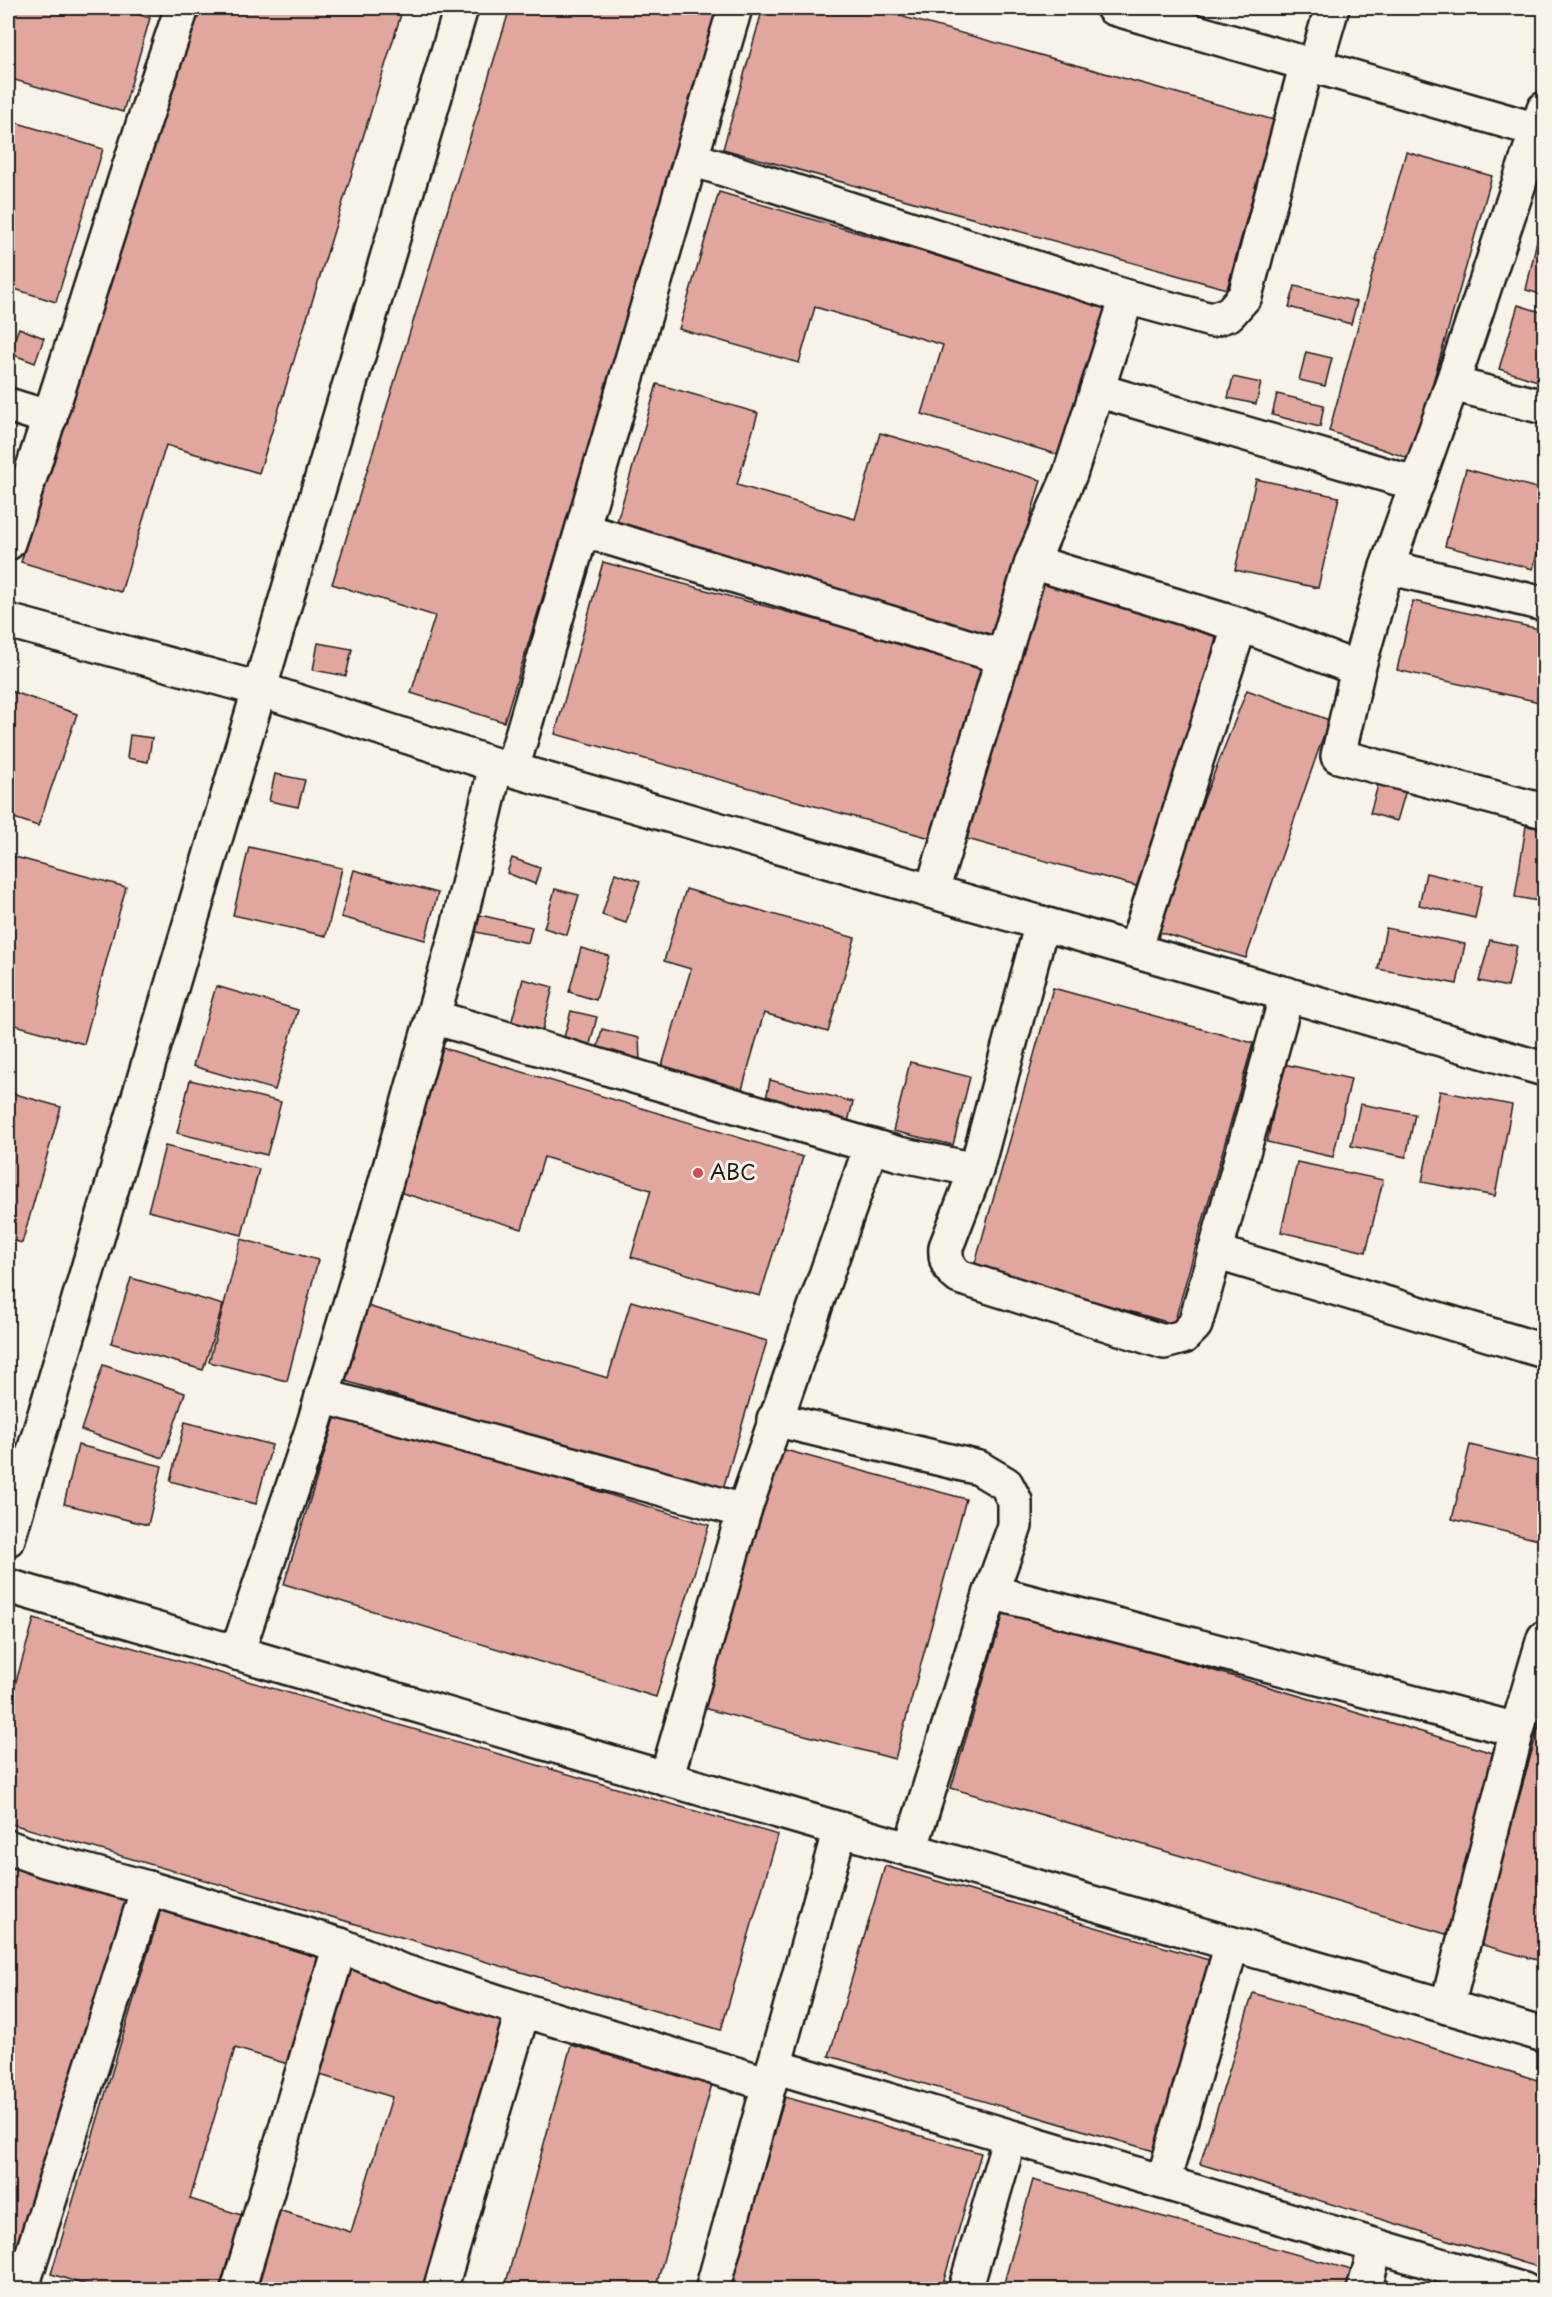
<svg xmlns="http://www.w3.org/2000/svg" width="1552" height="2297" font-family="'Playpen Sans',sans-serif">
	<rect width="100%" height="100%" fill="#f7f3e8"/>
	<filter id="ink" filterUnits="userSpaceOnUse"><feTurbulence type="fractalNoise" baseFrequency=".0167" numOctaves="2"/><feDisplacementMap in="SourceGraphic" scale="12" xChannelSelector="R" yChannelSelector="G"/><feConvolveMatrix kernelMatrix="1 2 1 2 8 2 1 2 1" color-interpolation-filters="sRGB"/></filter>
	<g filter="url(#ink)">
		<g fill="#e1a79e" stroke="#1c1c1c" stroke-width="1.5">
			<polygon points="8,8 116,8 150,18 123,112 8,78"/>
			<polygon points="192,8 403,8 259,473 166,445 121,592 21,562"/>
			<polygon points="510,8 725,8 504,722 411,693 435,616 332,584"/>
			<polygon points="763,8 871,8 1274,120 1227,289 723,149"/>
			<polygon points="8,120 103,149 56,302 8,287"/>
			<polygon points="1406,152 1492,176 1411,459 1329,431"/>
			<polygon points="719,192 1107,306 1063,456 922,414 943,345 815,307 799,363 679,329"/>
			<polygon points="1544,209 1544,295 1526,290"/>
			<polygon points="1295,286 1357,302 1351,324 1289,307"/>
			<polygon points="1518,305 1544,313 1544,383 1499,369"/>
			<polygon points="19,328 44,338 35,363 9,353"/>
			<polygon points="1306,352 1332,358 1325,386 1299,380"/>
			<polygon points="1233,377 1261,383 1256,404 1228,398"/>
			<polygon points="657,384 758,413 737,485 855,519 880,433 1041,480 996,637 615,528"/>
			<polygon points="1277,394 1324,405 1320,427 1272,415"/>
			<polygon points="1466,469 1544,490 1544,527 1533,569 1445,546"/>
			<polygon points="1256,479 1339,497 1318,588 1235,570"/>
			<polygon points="603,562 982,665 934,839 555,734"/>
			<polygon points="1039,582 1218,631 1147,889 967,839"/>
			<polygon points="1413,601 1544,630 1544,703 1397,670"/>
			<polygon points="318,643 352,649 346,676 313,670"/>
			<polygon points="8,690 77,714 38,826 8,816"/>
			<polygon points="1247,690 1329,720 1246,958 1152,930"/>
			<polygon points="130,735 152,738 148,762 127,758"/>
			<polygon points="275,774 305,780 298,807 269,801"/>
			<polygon points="1379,782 1406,790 1397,821 1370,813"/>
			<polygon points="1526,826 1544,829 1544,902 1515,897"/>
			<polygon points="249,847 342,868 326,936 233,915"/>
			<polygon points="8,855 126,887 84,1044 8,1023"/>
			<polygon points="512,858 540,868 535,884 507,873"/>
			<polygon points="354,870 438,893 425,940 341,917"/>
			<polygon points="615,873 640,881 626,923 602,915"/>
			<polygon points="1426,873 1482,886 1475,918 1419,905"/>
			<polygon points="555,889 579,895 567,935 544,928"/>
			<polygon points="686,889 855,938 828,1032 764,1013 741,1093 661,1069 691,969 664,961"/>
			<polygon points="480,915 532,927 528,943 476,932"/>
			<polygon points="1386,928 1465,944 1457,984 1378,969"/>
			<polygon points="1490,940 1517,946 1508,987 1479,981"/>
			<polygon points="581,948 609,956 596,1000 569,992"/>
			<polygon points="523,979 553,987 542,1032 511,1024"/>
			<polygon points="216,986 298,1010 275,1090 193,1066"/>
			<polygon points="1053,988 1253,1043 1174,1324 974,1267"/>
			<polygon points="571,1011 597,1017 589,1048 563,1041"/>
			<polygon points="602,1029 639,1038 640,1062 597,1051"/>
			<polygon points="443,1048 803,1157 760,1296 631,1257 651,1190 544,1157 522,1229 399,1192"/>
			<polygon points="910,1062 970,1077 953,1145 893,1131"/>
			<polygon points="1284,1064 1351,1079 1333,1157 1267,1142"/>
			<polygon points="190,1080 281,1102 267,1155 177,1133"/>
			<polygon points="770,1080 853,1102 846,1130 764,1108"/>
			<polygon points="1440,1091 1512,1105 1495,1196 1422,1182"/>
			<polygon points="8,1092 61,1107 22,1243 8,1239"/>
			<polygon points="1360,1104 1415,1114 1406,1157 1351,1146"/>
			<polygon points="165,1146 259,1169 242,1235 148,1211"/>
			<polygon points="1297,1162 1383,1180 1366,1252 1281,1232"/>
			<polygon points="241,1239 318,1260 287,1381 209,1362"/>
			<polygon points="131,1278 223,1305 203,1370 111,1343"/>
			<polygon points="631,1301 767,1341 722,1492 345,1381 367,1306 608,1378"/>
			<polygon points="103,1365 185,1393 163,1458 81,1430"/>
			<polygon points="337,1412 709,1525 656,1697 284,1584"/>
			<polygon points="185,1422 272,1445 256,1504 170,1481"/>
			<polygon points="78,1445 162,1466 148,1525 64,1504"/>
			<polygon points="1470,1445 1544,1463 1544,1520 1539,1540 1452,1519"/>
			<polygon points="774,1447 966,1499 895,1759 703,1708"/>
			<polygon points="1005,1609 1510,1758 1456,1937 951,1788"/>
			<polygon points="34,1619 778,1835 721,2030 8,1823 8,1709"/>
			<polygon points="1544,1707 1544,1962 1479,1944"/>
			<polygon points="8,1862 128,1897 17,2265 8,2262"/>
			<polygon points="885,1866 1209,1960 1154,2151 829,2056"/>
			<polygon points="162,1906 324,1955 291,2065 235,2048 190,2199 251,2218 230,2290 102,2290 51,2274"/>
			<polygon points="338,1955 518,2009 434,2290 240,2290 265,2206 351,2232 392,2097 304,2070"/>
			<polygon points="1253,1993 1544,2082 1544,2269 1200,2164"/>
			<polygon points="571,2045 712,2084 655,2290 504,2290"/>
			<polygon points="785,2097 981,2153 941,2290 729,2290"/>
			<polygon points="1033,2180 1422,2290 1002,2290"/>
		</g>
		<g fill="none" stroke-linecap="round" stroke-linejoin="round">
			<g stroke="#1c1c1c" stroke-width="38">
				<g id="street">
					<polyline points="1113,8 1544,132"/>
					<polyline points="1315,66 1332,8"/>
					<polyline points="1544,109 1452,384 1387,567 1358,669 1338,756 1544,811"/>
					<polyline points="692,159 1127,297 1070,474 1032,562 932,891"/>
					<polyline points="1127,297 1211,320 1229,314 1245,296 1307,63"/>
					<polyline points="1452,384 1544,407"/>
					<polyline points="1097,390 1417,484"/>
					<polyline points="8,405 50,418"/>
					<polyline points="583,530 1003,657"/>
					<path d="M 8,543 C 68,365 121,185 182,8"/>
					<polyline points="1032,562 1253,629 1358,669"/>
					<polyline points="1387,567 1544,604"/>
					<polyline points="8,621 259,689 496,765 1544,1069"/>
					<polyline points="512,769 735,8"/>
					<polyline points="1135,950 1240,625"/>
					<polyline points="433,1017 899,1154 976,1170 1042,923"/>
					<path d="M 976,1170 L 946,1247 C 945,1259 948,1269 959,1277 L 1164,1342 L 1183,1337 L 1195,1325 L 1287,994"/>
					<polyline points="1215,1252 1544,1351"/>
					<polyline points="322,1396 744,1511"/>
					<polyline points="774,1419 979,1468 1006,1484 1015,1501 1015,1526 991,1592 910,1850"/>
					<polyline points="8,1539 461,8"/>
					<polyline points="8,1586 1544,2035"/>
					<polyline points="991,1592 1517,1730"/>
					<polyline points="237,1653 312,1430 367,1248 458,928 496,765"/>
					<polyline points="666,1779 744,1511 871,1146"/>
					<polyline points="8,1847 44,1860 148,1888 340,1945 399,1970 523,2010 769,2084"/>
					<polyline points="1447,2007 1517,1730 1544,1638"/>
					<polyline points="774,2066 1524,2290"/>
					<polyline points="1163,2182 1232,1944"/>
					<polyline points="21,2290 148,1888"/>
					<polyline points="238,2290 340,1945"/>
					<polyline points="440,2290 523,2010"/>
					<polyline points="712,2290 840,1829"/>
					<polyline points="965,2290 1010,2137"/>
					<polyline points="1364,2290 1376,2246"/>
				</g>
			</g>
			<use href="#street" stroke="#f7f3e8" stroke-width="33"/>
		</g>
	</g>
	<circle fill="#d1495b" stroke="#f7f3e8" stroke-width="2" cx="698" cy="1173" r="6"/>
	<g text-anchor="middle" stroke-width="6" stroke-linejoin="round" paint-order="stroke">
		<g font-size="21" fill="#1c1c1c" stroke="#f7f3e8" text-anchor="start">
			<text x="710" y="1180">ABC</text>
		</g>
	</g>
	<rect width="1552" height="2297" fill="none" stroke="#f7f3e8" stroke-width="30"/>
	<rect x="15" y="15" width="1522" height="2267" fill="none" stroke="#1c1c1c" stroke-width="2" filter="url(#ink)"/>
</svg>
